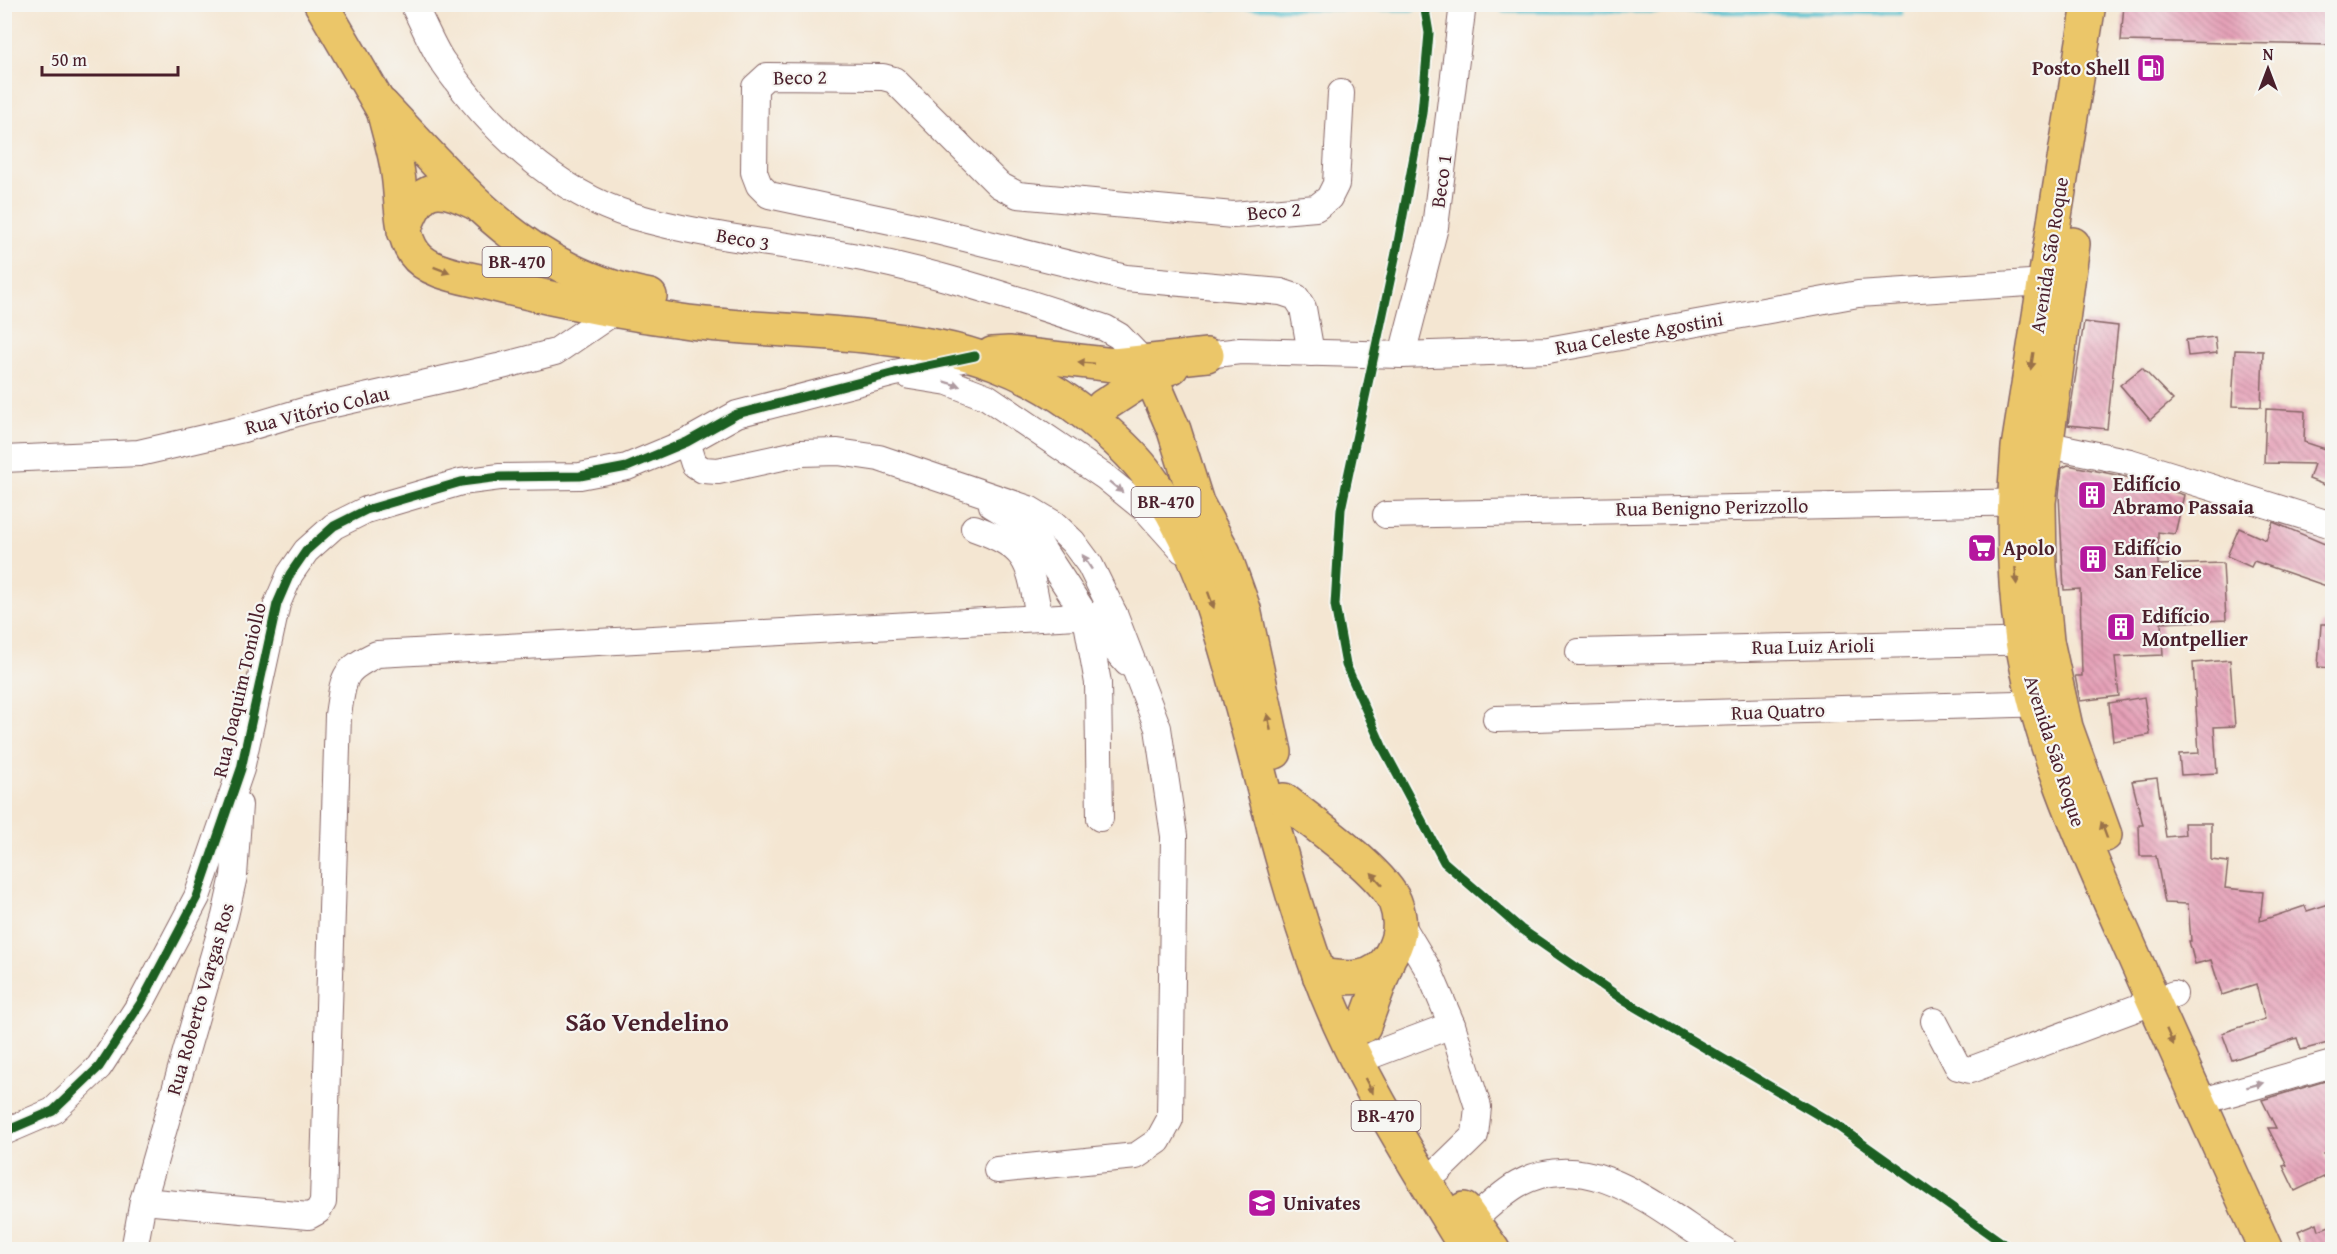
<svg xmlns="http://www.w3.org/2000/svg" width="2337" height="1254" font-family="'Gentium Book Plus',serif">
	<defs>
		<pattern id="building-back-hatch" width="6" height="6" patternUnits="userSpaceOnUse" patternTransform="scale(1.5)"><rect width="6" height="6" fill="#e5a0b7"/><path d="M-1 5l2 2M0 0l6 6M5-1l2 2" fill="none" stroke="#bc8295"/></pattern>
	</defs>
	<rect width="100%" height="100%" fill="#f6f6f2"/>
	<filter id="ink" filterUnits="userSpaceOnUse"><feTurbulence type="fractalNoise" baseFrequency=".0167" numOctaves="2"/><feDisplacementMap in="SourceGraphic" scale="12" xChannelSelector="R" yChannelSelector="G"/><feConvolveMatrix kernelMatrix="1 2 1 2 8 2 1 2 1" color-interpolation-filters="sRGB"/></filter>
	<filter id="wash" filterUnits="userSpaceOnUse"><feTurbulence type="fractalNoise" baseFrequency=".008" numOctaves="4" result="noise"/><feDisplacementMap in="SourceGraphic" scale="24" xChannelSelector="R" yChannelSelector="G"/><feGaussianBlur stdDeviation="1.35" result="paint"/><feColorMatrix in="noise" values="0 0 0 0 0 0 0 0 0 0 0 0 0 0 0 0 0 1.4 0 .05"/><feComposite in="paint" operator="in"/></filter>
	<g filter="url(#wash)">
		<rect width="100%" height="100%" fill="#f4e6d2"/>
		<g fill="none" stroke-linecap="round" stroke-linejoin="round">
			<g stroke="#53bfcd" stroke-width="5">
				<polyline points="1168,4 1179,7 1413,9"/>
				<polyline points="1437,9 1455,8"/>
				<polyline points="1503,10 1901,13"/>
			</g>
		</g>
		<g id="blocks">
			<g fill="url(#building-back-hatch)">
				<polygon points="2124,4 2332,4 2332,45 2121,41"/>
				<polygon points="2084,322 2118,326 2107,429 2068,425"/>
				<polygon points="2215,337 2217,353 2188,356 2186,340"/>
				<polygon points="2235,350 2263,351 2261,407 2232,406"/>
				<polygon points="2142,368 2173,400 2150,420 2120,385"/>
				<polygon points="2266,409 2305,411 2304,442 2332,451 2332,488 2309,479 2314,464 2264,463"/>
				<polygon points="2068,465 2126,477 2184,495 2175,534 2158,532 2158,565 2223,563 2226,620 2161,623 2163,655 2115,657 2119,696 2080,701 2075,676 2082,676 2080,589 2064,590 2059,495 2062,468"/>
				<polygon points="2273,522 2332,547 2332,588 2254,561 2251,567 2227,556 2239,528 2266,540"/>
				<polygon points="2321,624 2332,624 2332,668 2318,667"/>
				<polygon points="2230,660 2235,726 2214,727 2217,773 2181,775 2179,754 2199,753 2193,663"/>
				<polygon points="2144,697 2150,735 2113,741 2109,703"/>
				<polygon points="2157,778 2166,837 2185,835 2184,823 2211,823 2211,860 2228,862 2225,888 2263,892 2260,921 2305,906 2307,911 2332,903 2332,1042 2301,1050 2297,1038 2232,1060 2222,1033 2265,1019 2256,984 2222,995 2211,960 2195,964 2189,941 2191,941 2188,904 2165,903 2156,856 2140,856 2139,825 2143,825 2132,781"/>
				<polygon points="2332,1079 2332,1151 2324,1154 2332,1173 2295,1191 2283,1166 2287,1165 2268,1128 2276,1128 2262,1100"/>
				<polygon points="2317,1223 2319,1230 2332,1225 2332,1250 2306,1250 2298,1231"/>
			</g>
		</g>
	</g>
	<g filter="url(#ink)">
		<use href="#blocks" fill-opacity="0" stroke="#866565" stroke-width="1.5"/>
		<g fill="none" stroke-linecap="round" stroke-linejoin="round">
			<g stroke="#866565" stroke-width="28">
				<g id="minor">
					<path d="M 413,4 C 423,23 431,44 442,61 C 487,126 556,193 633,216 C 704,237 779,243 852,256 C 938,272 1022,301 1105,328 L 1119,336 L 1145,363"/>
					<polyline points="1311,353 1303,308 1296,297 1281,292 1126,278 924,228 769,195 759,185 754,172 755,87 767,76 883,77 894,80 999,185 1018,195 1233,215 1316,208 1329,198 1336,184 1341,93"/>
					<polyline points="1207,355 1240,351 1402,355 1548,350 1858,294 2062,281"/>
					<polyline points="1402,355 1435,227 1463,4"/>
					<polyline points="910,376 948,382 987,397 1105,477 1148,512 1182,550"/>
					<polyline points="687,442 694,464 703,470 718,471 801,453 838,452 879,458 1029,509 1054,524 1073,542 1090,565 1114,614 1158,728 1174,836 1170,1119 1158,1141 1136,1156 997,1170"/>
					<polyline points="2049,445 2130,462 2332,525"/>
					<polyline points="4,459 139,453 243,429 307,410 498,367 555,352 615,311"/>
					<polyline points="992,505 1013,518 1035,538 1086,616 1127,663"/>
					<polyline points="1386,515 2033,502"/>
					<path d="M 974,528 C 1030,548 1029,562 1039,617"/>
					<polyline points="1086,617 1098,683 1100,818"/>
					<polyline points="1579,652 2041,641"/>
					<polyline points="1496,719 2053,703"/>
					<polyline points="1401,924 1429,971 1452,1025 1478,1107 1475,1135 1438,1171"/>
					<polyline points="1934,1021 1958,1067 1970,1070 2174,994"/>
					<polyline points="1375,1054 1452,1025"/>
					<polyline points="2199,1102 2332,1064"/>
					<polyline points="4,1132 53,1111 99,1067 142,1001 197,897 241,769 277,604 290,574 306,551 334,526 366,510 461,482 500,477 580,476 627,467 687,442 737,414 895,373 972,357"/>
					<path d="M 143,1201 L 309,1216 L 318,1211 L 323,1202 L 338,715 C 344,677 341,671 377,654 L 1114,614"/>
					<path d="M 1472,1221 C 1486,1209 1502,1193 1518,1184 C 1592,1143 1665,1215 1724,1250"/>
					<polyline points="134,1250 143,1201 225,916 234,876 239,805"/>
				</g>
			</g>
			<g stroke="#866565" stroke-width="36">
				<g id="major">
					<path d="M 2089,4 L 2018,447 C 2012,511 2013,577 2022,641 C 2038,743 2083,842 2125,936 C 2171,1041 2219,1145 2266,1250"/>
					<polyline points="2073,244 2039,502 2040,567 2047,641 2066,727 2105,835"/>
				</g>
			</g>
			<g stroke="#866565" stroke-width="36">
				<g id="highway">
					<polyline points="321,4 391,124"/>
					<path d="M 382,105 C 387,128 395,151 398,174 C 402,199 399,231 414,253 C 428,273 464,277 487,283 C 554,300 620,313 689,322 C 772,332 856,330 939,347 C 975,354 1015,369 1047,388 C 1079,406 1127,446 1148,475 C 1198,544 1220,626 1242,707 C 1266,796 1287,887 1319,974 C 1355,1073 1413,1160 1467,1250"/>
					<path d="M 383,106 C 465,192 526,273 650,296"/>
					<path d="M 404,231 C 419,188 433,182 473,202"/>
					<polyline points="992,354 1009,353 1114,365 1207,355"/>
					<polyline points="1145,363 1174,430 1197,503 1224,553 1244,609 1275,752"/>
					<polyline points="1103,406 1152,374 1172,367"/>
					<path d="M 1284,800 C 1312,823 1382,871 1395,902 C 1402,920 1401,937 1391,954 C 1376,983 1347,979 1319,975"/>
					<polyline points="1364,1026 1387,963"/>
					<polyline points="1464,1209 1493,1250"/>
				</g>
			</g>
			<use href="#minor" stroke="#fff" stroke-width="26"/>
			<use href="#major" stroke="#ebc669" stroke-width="33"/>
			<use href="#highway" stroke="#ebc669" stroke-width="33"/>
			<g stroke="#f6f6f2" stroke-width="13">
				<g id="cycleway">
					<polyline points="1424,4 1429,33 1422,113 1396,253 1341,509 1335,605 1346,665 1382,746 1444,862 1521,929 1625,1001 1839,1127 2012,1250"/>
					<polyline points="4,1132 53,1111 99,1067 142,1001 197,897 241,769 277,604 290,574 306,551 334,526 366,510 461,482 500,477 580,476 627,467 687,442 737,414 895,373 975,356"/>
				</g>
			</g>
			<use href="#cycleway" stroke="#1b5e20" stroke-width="9"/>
		</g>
		<defs><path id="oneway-solid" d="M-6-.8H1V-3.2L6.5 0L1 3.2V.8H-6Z" transform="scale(1.5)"/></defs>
		<g fill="#9a724a">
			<use href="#oneway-solid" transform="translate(442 270) rotate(21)"/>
			<use href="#oneway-solid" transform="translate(2032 361) rotate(99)"/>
			<use href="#oneway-solid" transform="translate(1086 363) rotate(-176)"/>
			<use href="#oneway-solid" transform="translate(2016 576) rotate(86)"/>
			<use href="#oneway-solid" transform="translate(1211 600) rotate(70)"/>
			<use href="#oneway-solid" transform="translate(1269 722) rotate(-101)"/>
			<use href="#oneway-solid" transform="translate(2104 830) rotate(-110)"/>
			<use href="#oneway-solid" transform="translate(1377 879) rotate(-132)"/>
			<use href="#oneway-solid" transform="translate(2170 1037) rotate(66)"/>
			<use href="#oneway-solid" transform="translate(1369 1086) rotate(62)"/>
		</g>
		<g fill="#ae9aa0">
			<use href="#oneway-solid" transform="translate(952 384) rotate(17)"/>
			<use href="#oneway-solid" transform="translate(1116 487) rotate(39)"/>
			<use href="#oneway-solid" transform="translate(1087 562) rotate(-123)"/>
			<use href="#oneway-solid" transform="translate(2255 1085) rotate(-15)"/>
		</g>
	</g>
	<defs>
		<g id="fuel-square" transform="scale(1.5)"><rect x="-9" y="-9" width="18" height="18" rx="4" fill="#b5179e" stroke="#f6f6f2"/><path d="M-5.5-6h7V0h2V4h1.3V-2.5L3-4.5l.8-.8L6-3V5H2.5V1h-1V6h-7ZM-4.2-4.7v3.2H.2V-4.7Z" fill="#fff"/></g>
		<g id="building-square" transform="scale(1.5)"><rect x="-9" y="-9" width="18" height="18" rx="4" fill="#b5179e" stroke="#f6f6f2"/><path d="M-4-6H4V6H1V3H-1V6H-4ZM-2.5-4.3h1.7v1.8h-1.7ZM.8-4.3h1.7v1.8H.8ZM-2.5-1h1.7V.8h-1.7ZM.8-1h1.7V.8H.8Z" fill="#fff"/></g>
		<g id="supermarket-square" transform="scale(1.5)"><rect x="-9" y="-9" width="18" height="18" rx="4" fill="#b5179e" stroke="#f6f6f2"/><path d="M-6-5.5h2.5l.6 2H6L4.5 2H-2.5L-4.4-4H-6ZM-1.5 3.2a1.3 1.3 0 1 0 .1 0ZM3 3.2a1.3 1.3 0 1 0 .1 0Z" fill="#fff"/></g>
		<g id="university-square" transform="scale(1.5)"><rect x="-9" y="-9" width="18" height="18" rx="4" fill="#b5179e" stroke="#f6f6f2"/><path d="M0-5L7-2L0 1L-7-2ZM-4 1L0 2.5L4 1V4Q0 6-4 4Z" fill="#fff"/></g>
	</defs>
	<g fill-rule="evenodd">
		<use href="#fuel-square" x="2151" y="68"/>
		<use href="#building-square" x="2092" y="495"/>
		<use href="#supermarket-square" x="1982" y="548"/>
		<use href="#building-square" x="2093" y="559"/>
		<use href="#building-square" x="2121" y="627"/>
		<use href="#university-square" x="1262" y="1203"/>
	</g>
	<g text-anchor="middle" stroke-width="4.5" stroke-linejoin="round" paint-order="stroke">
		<g fill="#f6f6f2" stroke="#7e6067" stroke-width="1.5">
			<rect x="482.5" y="247" width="69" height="30" rx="4.5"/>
			<rect x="1131.5" y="487" width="69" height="30" rx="4.5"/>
			<rect x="1351.5" y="1101" width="69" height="30" rx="4.5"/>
		</g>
		<g font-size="18" font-weight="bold" fill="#4a1f2b">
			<text x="517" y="268">BR-470</text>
			<text x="1166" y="508">BR-470</text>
			<text x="1386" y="1122">BR-470</text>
		</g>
		<g font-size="20" font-weight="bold" fill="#4a1f2b" stroke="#f6f6f2" text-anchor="start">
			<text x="2130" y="75" text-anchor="end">Posto Shell</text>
			<text x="2113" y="491">Edifício<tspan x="2113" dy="23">Abramo Passaia</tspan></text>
			<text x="2003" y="555">Apolo</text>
			<text x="2114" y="555">Edifício<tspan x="2114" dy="23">San Felice</tspan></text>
			<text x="2142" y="623">Edifício<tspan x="2142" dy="23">Montpellier</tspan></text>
			<text x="1283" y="1210">Univates</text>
		</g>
		<g font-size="20" fill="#4a1f2b" stroke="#f6f6f2">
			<text transform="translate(800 77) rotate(-1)" y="7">Beco 2</text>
			<text transform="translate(1441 181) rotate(-82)" y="7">Beco 1</text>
			<text transform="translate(1274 211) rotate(-5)" y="7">Beco 2</text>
			<text transform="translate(743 239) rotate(10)" y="7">Beco 3</text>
			<text transform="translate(2049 255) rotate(-81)" y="7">Avenida São Roque</text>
			<text transform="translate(1639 333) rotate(-10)" y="7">Rua Celeste Agostini</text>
			<text transform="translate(317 410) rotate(-14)" y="7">Rua Vitório Colau</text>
			<text transform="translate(1712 507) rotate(-1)" y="7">Rua Benigno Perizzollo</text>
			<text transform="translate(1813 646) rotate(-1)" y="7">Rua Luiz Arioli</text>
			<text transform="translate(239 690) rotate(-77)" y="7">Rua Joaquim Toniollo</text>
			<text transform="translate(1778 711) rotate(-2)" y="7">Rua Quatro</text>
			<text transform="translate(2055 751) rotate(72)" y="7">Avenida São Roque</text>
			<text transform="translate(200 999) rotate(-74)" y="7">Rua Roberto Vargas Ros</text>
		</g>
		<g font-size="26" font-weight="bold" fill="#4a1f2b" stroke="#f6f6f2">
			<text x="647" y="1031">São Vendelino</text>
		</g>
	</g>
	<rect width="2337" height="1254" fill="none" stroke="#f6f6f2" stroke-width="24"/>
	<g transform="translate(2268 69)" stroke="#f6f6f2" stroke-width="4.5" paint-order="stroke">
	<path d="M0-4.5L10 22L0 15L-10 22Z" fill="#4a1f2b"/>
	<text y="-9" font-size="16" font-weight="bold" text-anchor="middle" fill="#4a1f2b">N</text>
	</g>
	<path d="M42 66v9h136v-9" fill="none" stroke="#4a1f2b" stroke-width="3"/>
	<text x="51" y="66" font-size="18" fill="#4a1f2b" stroke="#f6f6f2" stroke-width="4.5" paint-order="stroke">50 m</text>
</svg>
